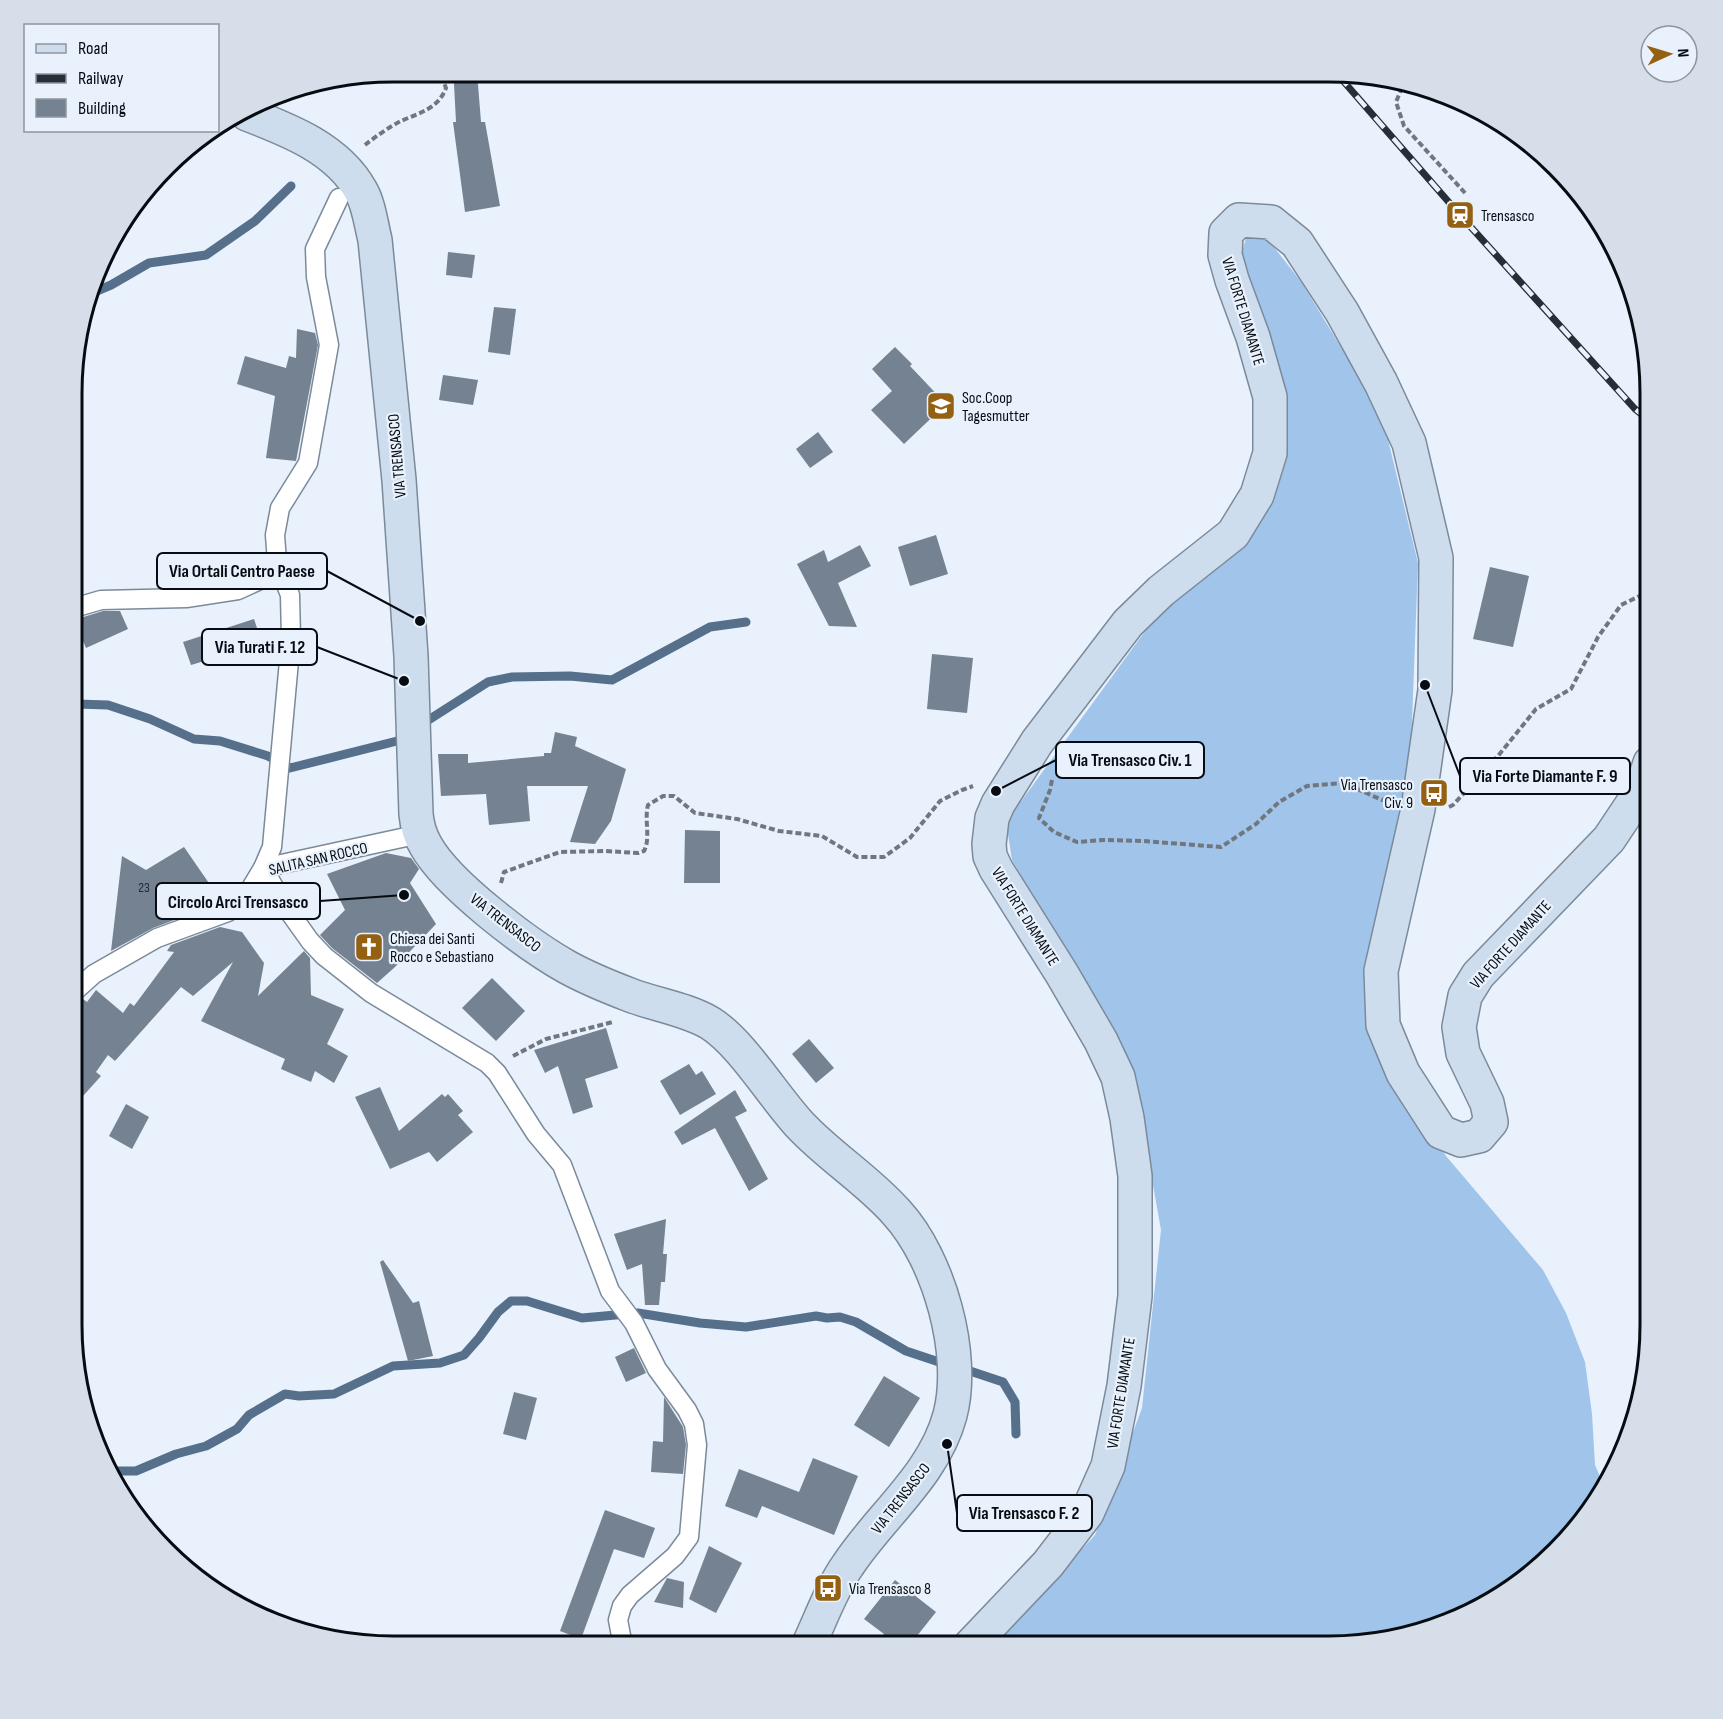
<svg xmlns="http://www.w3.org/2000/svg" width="1723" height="1719" font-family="'Sofia Sans Condensed',sans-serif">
	<rect width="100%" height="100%" fill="#e8f1fc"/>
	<polygon fill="#a1c4eb" points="1248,232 1270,242 1302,283 1382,415 1418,563 1410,776 1365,968 1376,1048 1446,1156 1543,1270 1566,1313 1585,1362 1592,1414 1595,1465 1605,1489 1525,1581 1433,1630 1350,1646 992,1646 1095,1535 1142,1408 1161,1230 1132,1067 1012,860 1006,822 1170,597 1261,522 1287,447 1272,347 1241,255"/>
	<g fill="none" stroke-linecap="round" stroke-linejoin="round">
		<g stroke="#566f8a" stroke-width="9">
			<polyline points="92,293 111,285 149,263 206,255 255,221 291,186"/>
			<polyline points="76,704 108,705 150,719 194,739 220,741 268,756 290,768 401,740 406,736"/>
			<polyline points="419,726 488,682 512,677 570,676 612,680 710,627 746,622"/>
			<polyline points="961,1368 1003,1382 1015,1402 1016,1434"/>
			<polyline points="111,1471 136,1471 176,1454 206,1446 237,1429 249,1415 285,1394 299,1396 334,1394 393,1366 440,1363 464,1355 479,1338 498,1312 511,1301 527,1301 582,1318 638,1313 700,1323 746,1327 816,1316 827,1318 840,1317 856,1322 906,1351 948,1365"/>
		</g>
	</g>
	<g fill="#748292">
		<polygon points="459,72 477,72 481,122 485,122 500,206 465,212 453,122 456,122 454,84"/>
		<polygon points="448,252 475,255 472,278 446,275"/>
		<polygon points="494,307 516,309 510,355 488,352"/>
		<polygon points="297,329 315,333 318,345 296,461 266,458 275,396 237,384 245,356 286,368 289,356 296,358"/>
		<polygon points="895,347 912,364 910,366 946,404 904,444 871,410 892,391 872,369"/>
		<polygon points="443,375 478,380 473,405 439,400"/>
		<polygon points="818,432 833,452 810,468 796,449"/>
		<polygon points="936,535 948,574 910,586 898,547"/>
		<polygon points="860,545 871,566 838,583 857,627 829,626 797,564 824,550 828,562"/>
		<polygon points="1490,567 1529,576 1513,647 1473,639"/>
		<polygon points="103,611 120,611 128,629 86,648 77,627 77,619"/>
		<polygon points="254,619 263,646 235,656 234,652 191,665 183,642"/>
		<polygon points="932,654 973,658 967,713 927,709"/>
		<polygon points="555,732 577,737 575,746 626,769 611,821 595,844 570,842 588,786 527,786 530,821 489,825 486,794 441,796 438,754 468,754 468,763 544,756 544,753 551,753"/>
		<polygon points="685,830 720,831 720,883 684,883"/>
		<polygon points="184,847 222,902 153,928 111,951 122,856 146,870"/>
		<polygon points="386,853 411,858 419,869 410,883 436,924 395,967 377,983 332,948 320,935 345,910 327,874"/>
		<polygon points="220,927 242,932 264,963 258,996 304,951 310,958 311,995 344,1009 327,1044 348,1056 334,1083 315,1071 311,1082 281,1069 285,1059 201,1021 233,962 193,996 181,987 115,1061 108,1055 96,1072 101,1076 74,1106 75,1002 83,999 87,1002 96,990 123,1013 130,1003 134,1006 174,952 167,951 171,945"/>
		<polygon points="492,978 525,1011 496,1041 462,1008"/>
		<polygon points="606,1028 618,1068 585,1079 593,1107 573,1114 558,1066 545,1073 534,1050"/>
		<polygon points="809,1039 834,1068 816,1083 792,1054"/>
		<polygon points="689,1064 696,1075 702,1071 716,1094 680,1115 660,1081"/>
		<polygon points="380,1087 399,1131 442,1094 445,1097 448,1094 463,1111 458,1115 473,1132 437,1162 429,1152 390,1169 355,1097"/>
		<polygon points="735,1090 747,1111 735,1117 768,1179 749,1191 715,1128 682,1145 674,1132"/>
		<polygon points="126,1104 149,1117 132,1149 109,1136"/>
		<polygon points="666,1219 663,1254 667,1254 665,1282 661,1282 659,1305 645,1305 642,1264 627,1270 614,1234"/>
		<polygon points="383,1260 413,1303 419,1301 433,1356 408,1361 380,1262"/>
		<polygon points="634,1348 646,1373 626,1382 615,1357"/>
		<polygon points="884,1376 920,1398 889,1447 854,1425"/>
		<polygon points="514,1392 537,1398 526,1440 503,1434"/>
		<polygon points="664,1397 683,1427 686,1445 683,1474 651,1472 653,1441 663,1442"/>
		<polygon points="813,1458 858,1476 834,1535 762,1506 757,1518 725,1506 739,1469 799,1492"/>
		<polygon points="605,1510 655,1528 644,1558 614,1549 581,1639 560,1631"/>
		<polygon points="709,1546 742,1563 716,1613 689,1599"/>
		<polygon points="667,1578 684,1582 683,1608 654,1602"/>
		<polygon points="895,1580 936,1612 909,1646 873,1646 884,1634 864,1619"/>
	</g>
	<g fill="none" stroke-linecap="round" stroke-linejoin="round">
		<g stroke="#7b8a9a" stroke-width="21">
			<g id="pedestrian">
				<polyline points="339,198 315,249 316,277 329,345 308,463 280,508 275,535 277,562 290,595 291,639 272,847 263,868 285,906 310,941 324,956 371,993 487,1063 497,1073 536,1134 562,1165 610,1291 634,1323 657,1369 687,1410 694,1424 697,1445 689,1537 675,1556 630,1595 622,1606 618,1620 623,1646"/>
				<polyline points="77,607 101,600 186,598 238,590 273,574 277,562"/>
				<polyline points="75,991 94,974 157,938 228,912 251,888 263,868 420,834"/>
			</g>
		</g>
		<g stroke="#7b8a9a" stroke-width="36">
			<g id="secondary">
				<path d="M 247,114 C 289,130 338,149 361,191 C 369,205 371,224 375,240 L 399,480 L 411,656 L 416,814 C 417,825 420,836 426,846 C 448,885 528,945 567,967 C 587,978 609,987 630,995 C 656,1005 686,1009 710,1023 C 742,1043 773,1096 800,1125 C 830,1157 868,1180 897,1213 C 939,1259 966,1354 950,1415 C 934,1475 881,1515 848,1565 C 832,1587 820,1621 808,1646"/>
				<polyline points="970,1646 1048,1564 1087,1513 1108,1466 1124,1386 1135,1296 1135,1176 1127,1118 1118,1077 1101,1041 1062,974 996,869 990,856 989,844 992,818 998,804 1037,742 1128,623 1161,591 1233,534 1257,495 1270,453 1270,397 1253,337 1232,280 1225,255 1226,233 1239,220 1271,222 1297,243 1342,312 1381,383 1409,443 1436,558 1435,690 1418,809 1381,971 1383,1025 1403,1073 1441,1132 1461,1140 1479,1136 1491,1122 1487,1103 1463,1053 1459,1027 1465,996 1478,975 1609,839 1641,791 1650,763"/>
			</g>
		</g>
		<g stroke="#70777f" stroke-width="4" stroke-dasharray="6 3" stroke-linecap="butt">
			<polyline points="1392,82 1401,90 1396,102 1404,126 1466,194"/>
			<path d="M 365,145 C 375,137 389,127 401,121 C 419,113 438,109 446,88 L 442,78 L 425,72"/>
			<polyline points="1052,780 1050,790 1039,818 1054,832 1077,842 1104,840 1143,841 1221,847 1256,824 1279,802 1307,786 1344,783 1382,800 1388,798"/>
			<polyline points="1449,807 1453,805 1498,756 1536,709 1571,689 1598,637 1621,605 1650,591"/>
			<path d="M 501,883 L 504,872 L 560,852 L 605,851 L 638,853 L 644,851 C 651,838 644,820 648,805 L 663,796 L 674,796 L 695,813 L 737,819 L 779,831 L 822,836 L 857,857 L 884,857 L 910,838 L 940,801 L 962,790 L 973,786"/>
			<polyline points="513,1056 546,1039 613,1022"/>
		</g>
		<use href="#pedestrian" stroke="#fff" stroke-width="18"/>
		<use href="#secondary" stroke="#ceddee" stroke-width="33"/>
		<g stroke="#282e35" stroke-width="7">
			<polyline id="rail" points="1338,75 1460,215 1635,409 1650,421"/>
		</g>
		<use href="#rail" stroke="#e8f1fc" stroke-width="4.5" stroke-dasharray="14" stroke-linecap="butt"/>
	</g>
	<defs>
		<g id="station-square" transform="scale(1.5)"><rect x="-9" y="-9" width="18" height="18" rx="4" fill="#946113" stroke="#e8f1fc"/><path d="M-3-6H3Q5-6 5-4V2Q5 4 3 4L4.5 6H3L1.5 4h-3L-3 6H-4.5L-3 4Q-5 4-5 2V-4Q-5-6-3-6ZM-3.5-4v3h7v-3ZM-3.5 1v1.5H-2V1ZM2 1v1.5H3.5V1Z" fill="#fff"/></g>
		<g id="school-square" transform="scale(1.5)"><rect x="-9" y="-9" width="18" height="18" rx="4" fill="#946113" stroke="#e8f1fc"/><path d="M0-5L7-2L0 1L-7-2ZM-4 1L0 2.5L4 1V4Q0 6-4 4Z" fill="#fff"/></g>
		<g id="bus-square" transform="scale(1.5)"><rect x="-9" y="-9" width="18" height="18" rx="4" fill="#946113" stroke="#e8f1fc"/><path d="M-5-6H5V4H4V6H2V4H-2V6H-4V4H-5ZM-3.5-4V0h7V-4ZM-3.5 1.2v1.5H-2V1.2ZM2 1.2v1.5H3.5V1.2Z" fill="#fff"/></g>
		<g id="church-square" transform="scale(1.5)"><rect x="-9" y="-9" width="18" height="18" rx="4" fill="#946113" stroke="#e8f1fc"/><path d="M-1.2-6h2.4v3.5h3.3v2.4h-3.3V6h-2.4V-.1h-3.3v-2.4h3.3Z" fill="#fff"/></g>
	</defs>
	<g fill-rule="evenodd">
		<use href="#station-square" x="1460" y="215"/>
		<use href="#school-square" x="941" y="406"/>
		<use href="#bus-square" x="1434" y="793"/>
		<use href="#church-square" x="369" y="947"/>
		<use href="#bus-square" x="828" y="1588"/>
	</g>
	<g text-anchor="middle" stroke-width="4.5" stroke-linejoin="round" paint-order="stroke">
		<g font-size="14" fill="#222a32">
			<text x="144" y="892">23</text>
		</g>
		<g font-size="16" fill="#070c12" stroke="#e8f1fc" text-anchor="start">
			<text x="1481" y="221">Trensasco</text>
			<text x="962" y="403">Soc.Coop<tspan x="962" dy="18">Tagesmutter</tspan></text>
			<text x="1413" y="790" text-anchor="end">Via Trensasco<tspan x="1413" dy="18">Civ. 9</tspan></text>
			<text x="390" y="944">Chiesa dei Santi<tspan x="390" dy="18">Rocco e Sebastiano</tspan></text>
			<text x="849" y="1594">Via Trensasco 8</text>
		</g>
		<g font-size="16" fill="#070c12" stroke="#e8f1fc">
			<text transform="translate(1244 311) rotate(73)" y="6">VIA FORTE DIAMANTE</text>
			<text transform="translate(396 456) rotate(-95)" y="6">VIA TRENSASCO</text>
			<text transform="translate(318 858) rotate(-13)" y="6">SALITA SAN ROCCO</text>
			<text transform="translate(1026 916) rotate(58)" y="6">VIA FORTE DIAMANTE</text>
			<text transform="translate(506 922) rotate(38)" y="6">VIA TRENSASCO</text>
			<text transform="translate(1510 944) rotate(-48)" y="6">VIA FORTE DIAMANTE</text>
			<text transform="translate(1120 1393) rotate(-81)" y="6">VIA FORTE DIAMANTE</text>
			<text transform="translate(900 1498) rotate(-52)" y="6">VIA TRENSASCO</text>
		</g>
	</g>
	<path d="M0 0H1723V1719H0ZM393 82H1329A311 311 0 0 1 1640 393V1325A311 311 0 0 1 1329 1636H393A311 311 0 0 1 82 1325V393A311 311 0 0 1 393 82Z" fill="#d6dfe9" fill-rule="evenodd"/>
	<path fill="none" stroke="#070c12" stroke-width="3" d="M393 82H1329A311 311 0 0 1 1640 393V1325A311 311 0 0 1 1329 1636H393A311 311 0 0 1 82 1325V393A311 311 0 0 1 393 82Z"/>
	<path fill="none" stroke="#070c12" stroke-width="2" d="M420 621L327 571M404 681L317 647M996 791L1056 760M1425 685L1460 776M404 895L320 901M947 1444L957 1513"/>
	<g fill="#070c12" stroke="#e8f1fc" stroke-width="2">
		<circle cx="420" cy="621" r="6"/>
		<circle cx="404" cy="681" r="6"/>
		<circle cx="996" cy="791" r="6"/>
		<circle cx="1425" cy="685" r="6"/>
		<circle cx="404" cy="895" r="6"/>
		<circle cx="947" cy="1444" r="6"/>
	</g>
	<g fill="#e8f1fc" stroke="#070c12" stroke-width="2">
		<rect x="157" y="553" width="170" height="36" rx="6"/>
		<rect x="202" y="629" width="115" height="36" rx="6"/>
		<rect x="1056" y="742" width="148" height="36" rx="6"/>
		<rect x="1460" y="758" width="170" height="36" rx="6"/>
		<rect x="156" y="883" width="164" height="36" rx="6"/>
		<rect x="957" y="1495" width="135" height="36" rx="6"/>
	</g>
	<g font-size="18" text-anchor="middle" font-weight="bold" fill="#070c12">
		<text x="242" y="577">Via Ortali Centro Paese</text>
		<text x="260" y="653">Via Turati F. 12</text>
		<text x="1130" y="766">Via Trensasco Civ. 1</text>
		<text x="1545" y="782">Via Forte Diamante F. 9</text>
		<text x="238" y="908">Circolo Arci Trensasco</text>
		<text x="1024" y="1519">Via Trensasco F. 2</text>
	</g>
	<rect x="24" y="24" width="195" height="108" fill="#e8f1fc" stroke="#8e959e" stroke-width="1.5"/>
	<rect x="36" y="44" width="30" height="9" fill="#ceddee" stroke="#8e959e" stroke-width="1.5"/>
	<text x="78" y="54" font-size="18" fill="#070c12">Road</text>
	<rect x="36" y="74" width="30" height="9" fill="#282e35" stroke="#8e959e" stroke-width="1.5"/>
	<text x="78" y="84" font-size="18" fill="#070c12">Railway</text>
	<rect x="36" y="99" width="30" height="18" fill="#748292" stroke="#8e959e" stroke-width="1.5"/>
	<text x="78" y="114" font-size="18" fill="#070c12">Building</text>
	<g transform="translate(1669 54) rotate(86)"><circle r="28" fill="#e8f1fc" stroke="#8e959e" stroke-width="1.5"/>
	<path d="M0-4.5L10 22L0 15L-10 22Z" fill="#946113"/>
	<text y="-9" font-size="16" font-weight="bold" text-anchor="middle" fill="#070c12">N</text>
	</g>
</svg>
